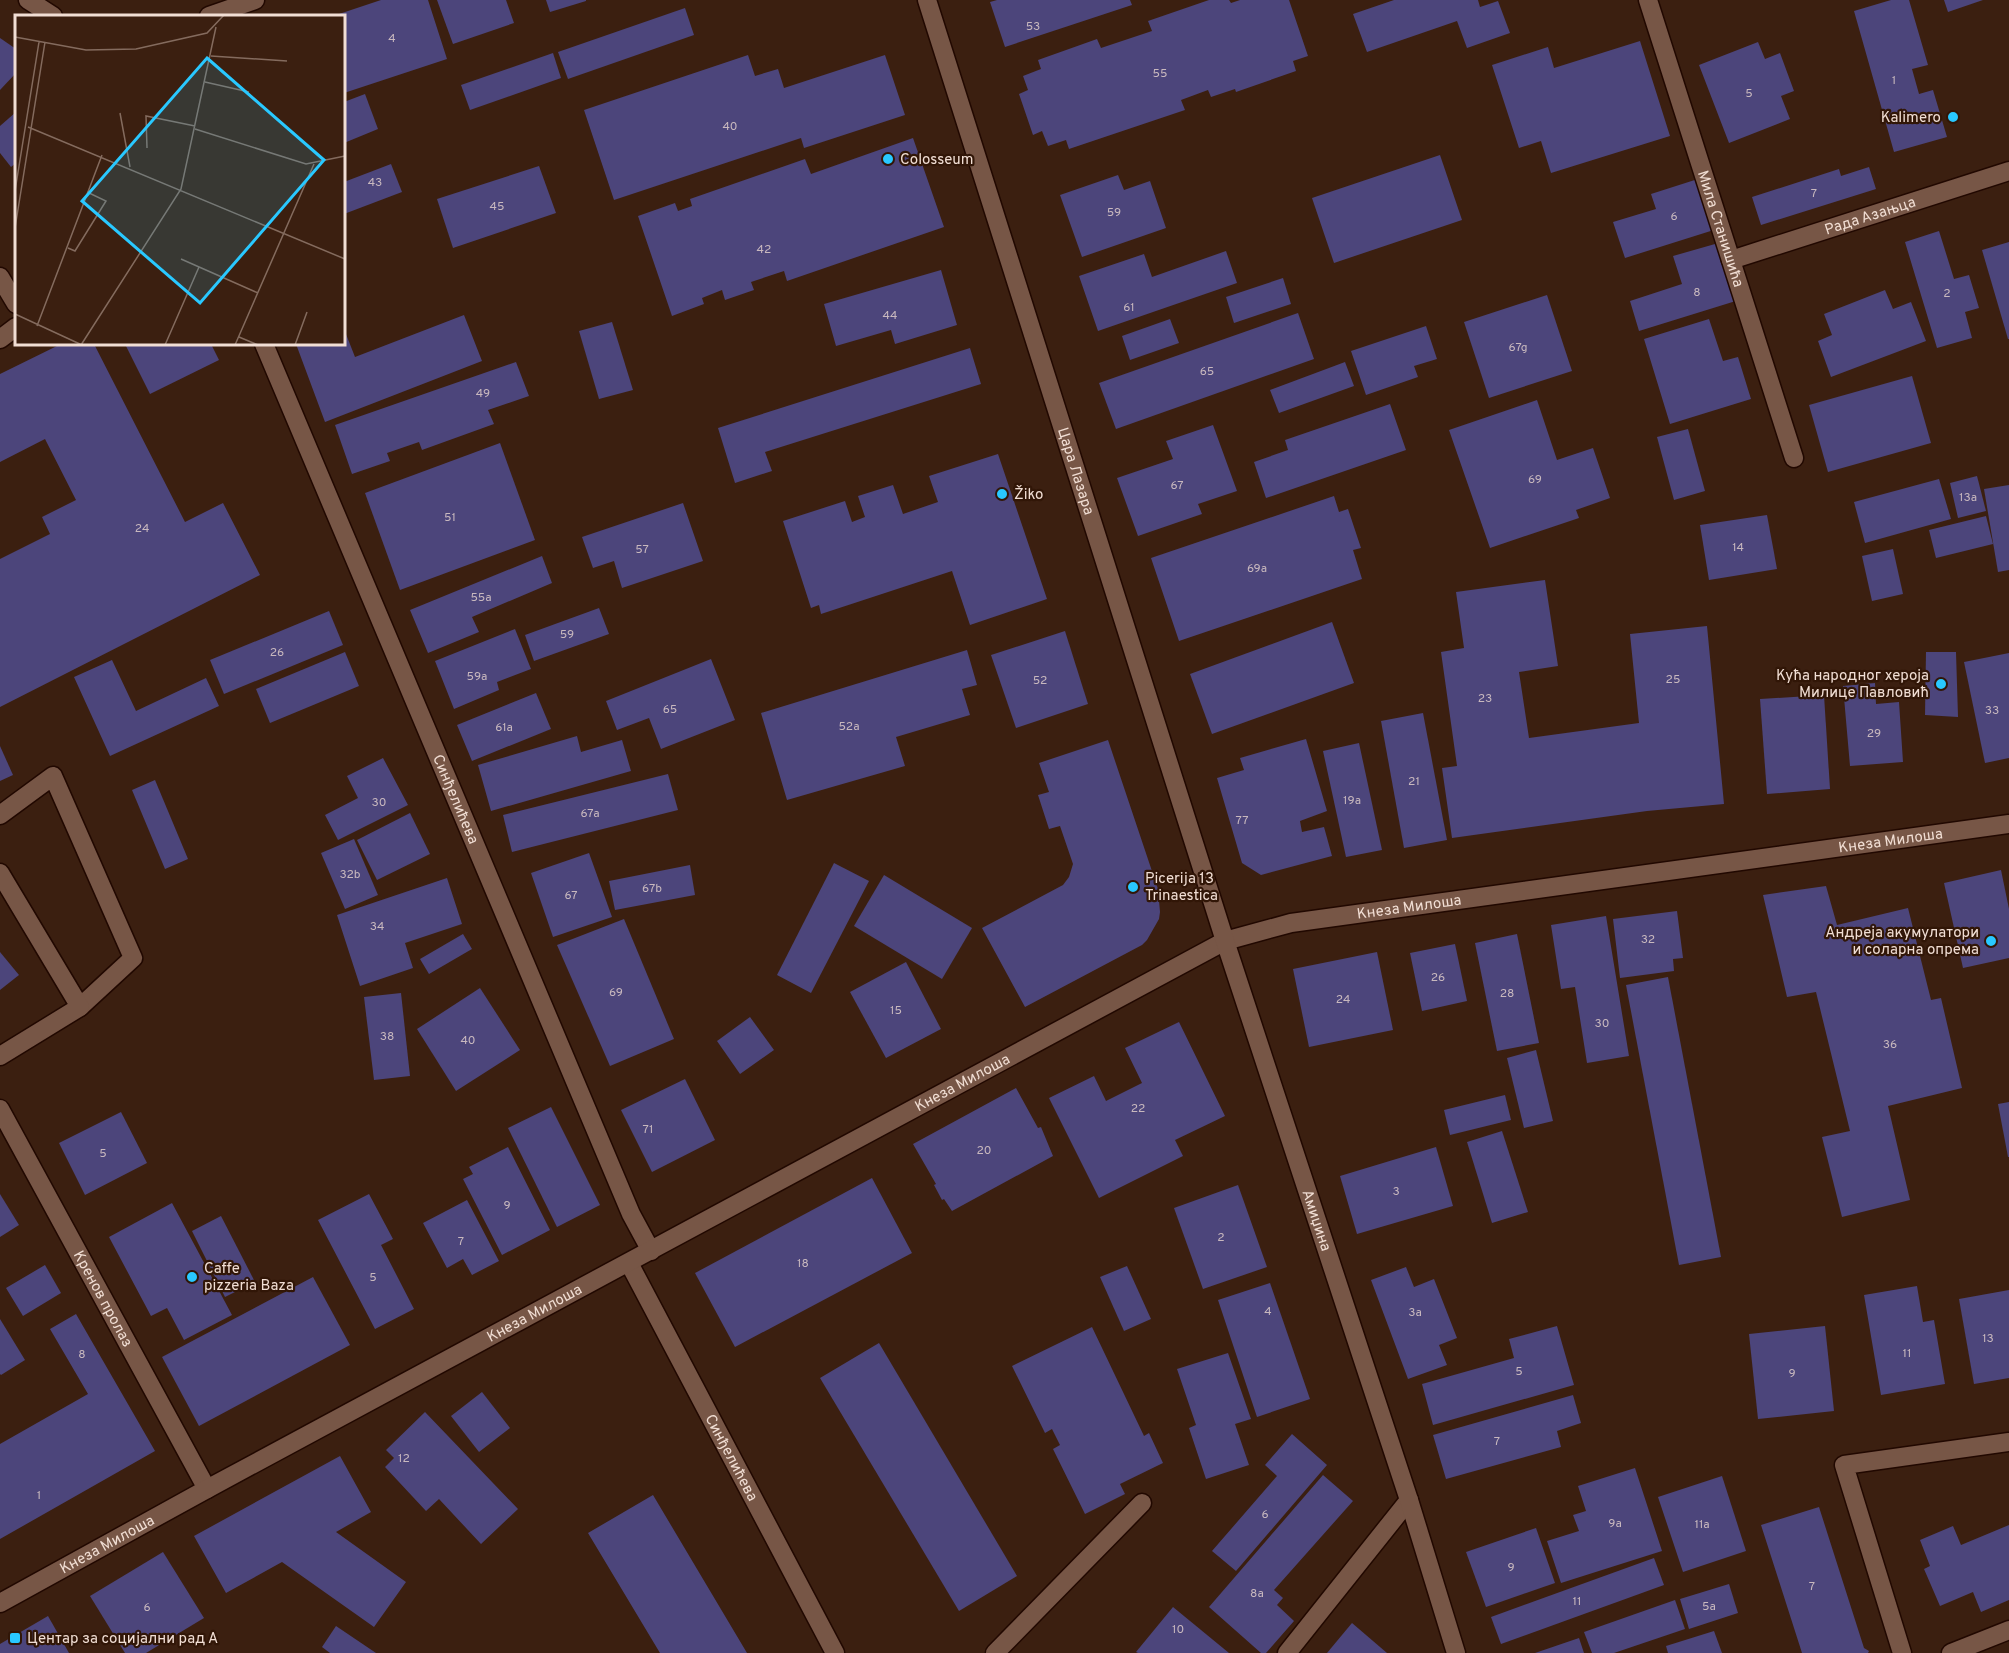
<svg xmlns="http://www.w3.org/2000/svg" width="2009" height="1653" font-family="Overpass,sans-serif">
	<rect width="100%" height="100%" fill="#3b1f10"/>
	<g fill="#4c457b">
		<polygon points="381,0 428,0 447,59 344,93 344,16 333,16"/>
		<polygon points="437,0 506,0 514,23 453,44"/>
		<polygon points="546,0 586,0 586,1 550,12"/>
		<polygon points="997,0 1130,0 1132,5 1005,47 990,2"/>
		<polygon points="1209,0 1229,0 1231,3 1240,0 1289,0 1308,56 1293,61 1296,71 1236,92 1235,89 1211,97 1208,90 1181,100 1185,110 1069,149 1066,140 1048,146 1042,131 1033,135 1019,94 1028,90 1023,76 1041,69 1038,60 1097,39 1101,48 1152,31 1148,21"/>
		<polygon points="1394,0 1478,0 1480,7 1498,1 1510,33 1467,48 1457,21 1367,52 1353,14"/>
		<polygon points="1891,0 1909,0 1928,65 1912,69 1919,94 1933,90 1947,137 1894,152 1854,11"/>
		<polygon points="1944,0 1983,0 1948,12"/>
		<polygon points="685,8 694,35 568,79 558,52"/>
		<polygon points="0,38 16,49 16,73 0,90"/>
		<polygon points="1640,41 1670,136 1551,173 1541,141 1519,148 1492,65 1548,47 1554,68"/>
		<polygon points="1758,42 1765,59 1780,53 1794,91 1781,96 1790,119 1729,143 1699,65"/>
		<polygon points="553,53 561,78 470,110 461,85"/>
		<polygon points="748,55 755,76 778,69 784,88 885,55 905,115 804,148 801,138 614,200 584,110"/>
		<polygon points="365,94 378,129 344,143 344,102"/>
		<polygon points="16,112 16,163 11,167 0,153 0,126"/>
		<polygon points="913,138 944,227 787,281 784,271 751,282 754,290 725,300 722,290 702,298 704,304 672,316 638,216 675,203 678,211 692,206 690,199 805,159 811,174"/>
		<polygon points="1440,155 1462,220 1334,263 1312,198"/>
		<polygon points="391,164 402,192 344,214 344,182"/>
		<polygon points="539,166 556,213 453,248 437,199"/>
		<polygon points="1869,167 1876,189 1761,225 1752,197 1839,169 1841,176"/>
		<polygon points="1118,175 1124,190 1150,181 1166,228 1082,257 1060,195"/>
		<polygon points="1701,178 1717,229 1625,258 1613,222 1656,209 1651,194"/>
		<polygon points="1939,231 1954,279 1969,275 1979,308 1965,312 1972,338 1937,348 1905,242"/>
		<polygon points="1722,242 1739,300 1639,331 1630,301 1682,284 1673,256"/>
		<polygon points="2009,242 2009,339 2008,339 1982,250"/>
		<polygon points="1226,251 1237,283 1098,331 1079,276 1144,254 1152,277"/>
		<polygon points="941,270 957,325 895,344 891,330 836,346 824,304"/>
		<polygon points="1283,278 1291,304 1234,323 1226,297"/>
		<polygon points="1885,290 1893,309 1911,302 1926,341 1831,377 1818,341 1832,335 1824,314"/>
		<polygon points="1547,295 1572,371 1489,398 1464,322"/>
		<polygon points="1298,313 1314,359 1116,429 1099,383"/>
		<polygon points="464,315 482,361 325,422 296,344 344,344 344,329 355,357"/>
		<polygon points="1170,319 1179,343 1130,360 1122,336"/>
		<polygon points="1709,319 1723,361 1738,357 1751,399 1670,424 1644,339"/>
		<polygon points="612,322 633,390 599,399 579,331"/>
		<polygon points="1426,326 1437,359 1414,366 1418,377 1366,395 1351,351"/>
		<polygon points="61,344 94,344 185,522 223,503 260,575 0,707 0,559 50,534 42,517 76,500 45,439 0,462 0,374"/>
		<polygon points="125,344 211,344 219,360 150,394"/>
		<polygon points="970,348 981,384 765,452 772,471 735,483 718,428"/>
		<polygon points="516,362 529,396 488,410 494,424 422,450 419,442 387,453 390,461 352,474 335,425"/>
		<polygon points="1345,362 1354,386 1279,413 1270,390"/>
		<polygon points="1912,376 1931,443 1828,472 1809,405"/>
		<polygon points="1537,400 1557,460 1593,448 1610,498 1576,510 1579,518 1490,548 1449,430"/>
		<polygon points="1390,404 1406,450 1266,498 1254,462 1288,450 1285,440"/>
		<polygon points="1213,425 1237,491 1198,504 1202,514 1138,536 1117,478 1173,459 1166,441"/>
		<polygon points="1688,429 1705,491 1674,500 1657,437"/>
		<polygon points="500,443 535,540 400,590 365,493"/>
		<polygon points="998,454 1047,599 970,625 952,571 821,614 819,605 811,608 783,521 845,501 852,522 865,517 858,496 893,485 903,514 938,502 929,476"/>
		<polygon points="1977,476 1986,511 1958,518 1950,483"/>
		<polygon points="1939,479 1951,519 1865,543 1854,502"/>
		<polygon points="2009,485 2009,570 1998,572 1984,489"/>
		<polygon points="1334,496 1339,512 1348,509 1361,548 1353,550 1362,579 1179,641 1151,558"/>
		<polygon points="683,503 703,561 622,588 614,561 593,568 582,537"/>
		<polygon points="1767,515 1777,569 1709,580 1700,525"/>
		<polygon points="1986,516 1993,544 1936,558 1929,530"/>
		<polygon points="1893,549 1903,594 1872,601 1862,556"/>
		<polygon points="542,556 552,583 472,617 479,632 428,653 410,610"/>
		<polygon points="1545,580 1558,666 1519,672 1529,738 1639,723 1630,634 1707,626 1724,804 1647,811 1452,838 1442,768 1457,766 1441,652 1464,648 1456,592"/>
		<polygon points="599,608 609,634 534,661 525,635"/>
		<polygon points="329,611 343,645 224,694 210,660"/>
		<polygon points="1332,622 1354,683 1212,734 1190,674"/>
		<polygon points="515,629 531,669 497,682 499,690 454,709 435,661"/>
		<polygon points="1065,631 1088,704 1016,728 991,655"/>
		<polygon points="967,650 977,685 962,689 970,715 896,737 905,766 787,800 761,713"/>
		<polygon points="345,652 359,686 270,723 256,689"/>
		<polygon points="1926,652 1956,652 1958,717 1925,715"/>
		<polygon points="2009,653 2009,758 1985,763 1964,662"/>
		<polygon points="711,659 735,720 661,749 649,718 617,730 606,701"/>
		<polygon points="112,660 136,711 206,678 219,706 110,756 74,677"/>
		<polygon points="1875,683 1876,704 1899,702 1903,762 1850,766 1843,686"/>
		<polygon points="536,693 551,729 472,761 457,725"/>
		<polygon points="1824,695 1830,789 1767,794 1760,699"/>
		<polygon points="1423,713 1447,840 1404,848 1381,721"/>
		<polygon points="577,736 581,752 622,740 631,771 491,811 478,765"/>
		<polygon points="1306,739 1327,811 1300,821 1302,832 1324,827 1332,856 1261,875 1242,863 1217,778 1244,770 1240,758"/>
		<polygon points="1108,740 1158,889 1160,912 1159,919 1147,940 1142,945 1025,1007 982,928 1063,885 1069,877 1073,864 1060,826 1049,829 1038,795 1049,792 1039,763"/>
		<polygon points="1359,743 1382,850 1346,857 1323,751"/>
		<polygon points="0,746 13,775 0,781"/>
		<polygon points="383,758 408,805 338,840 325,815 358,798 347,776"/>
		<polygon points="668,774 678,810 512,852 503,815"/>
		<polygon points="155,780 188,859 165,869 132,790"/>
		<polygon points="410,813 430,854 377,880 357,840"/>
		<polygon points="354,839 378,895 345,909 321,853"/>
		<polygon points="589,853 612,917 553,937 531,873"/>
		<polygon points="834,863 869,881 811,993 777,975"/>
		<polygon points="690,865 695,895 615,910 609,881"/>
		<polygon points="2001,870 2009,909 2009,958 1963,968 1944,883"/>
		<polygon points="884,875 972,928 942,979 854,926"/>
		<polygon points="447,878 462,924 405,943 413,968 360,986 337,915"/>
		<polygon points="1826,886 1837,925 1908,908 1931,1000 1941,998 1962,1088 1888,1106 1910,1200 1842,1217 1822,1137 1850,1131 1816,992 1787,997 1763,895"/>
		<polygon points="1677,911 1683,958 1673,959 1674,971 1620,978 1613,919"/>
		<polygon points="1606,916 1629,1056 1587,1063 1575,987 1561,989 1551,925"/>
		<polygon points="624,919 674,1039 610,1066 557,945"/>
		<polygon points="463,934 472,949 429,974 420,959"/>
		<polygon points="1517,934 1539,1043 1497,1051 1475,943"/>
		<polygon points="1455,944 1467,1001 1422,1011 1410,953"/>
		<polygon points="0,952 19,975 0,990"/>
		<polygon points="1377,952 1393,1030 1309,1047 1293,969"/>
		<polygon points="906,962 941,1029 886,1058 850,992"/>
		<polygon points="1668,977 1721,1257 1679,1265 1626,985"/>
		<polygon points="480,988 520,1050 456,1091 417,1029"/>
		<polygon points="401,993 410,1076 374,1080 364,997"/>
		<polygon points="750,1017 774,1050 740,1074 717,1041"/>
		<polygon points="1179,1022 1225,1116 1175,1140 1183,1156 1099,1198 1049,1098 1094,1076 1106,1101 1142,1083 1125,1048"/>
		<polygon points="1536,1050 1553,1121 1524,1128 1507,1058"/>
		<polygon points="685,1079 715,1140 652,1172 621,1110"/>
		<polygon points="1016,1088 1038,1128 1041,1127 1053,1156 952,1211 944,1199 942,1200 934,1185 936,1184 913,1144"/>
		<polygon points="1505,1095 1511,1120 1450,1135 1444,1110"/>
		<polygon points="2009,1102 2009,1157 2008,1157 1998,1104"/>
		<polygon points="551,1107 600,1205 557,1227 508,1128"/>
		<polygon points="121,1112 147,1163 85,1195 59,1143"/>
		<polygon points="1502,1131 1528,1212 1492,1223 1467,1142"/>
		<polygon points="508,1147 550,1230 502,1255 463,1179 473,1174 469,1167"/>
		<polygon points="1436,1147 1453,1206 1357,1234 1340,1176"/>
		<polygon points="872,1178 912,1253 735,1347 695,1273"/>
		<polygon points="1238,1185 1267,1267 1203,1289 1174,1208"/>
		<polygon points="0,1194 19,1225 0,1237"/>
		<polygon points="369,1194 393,1239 381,1245 414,1309 375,1329 318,1220"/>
		<polygon points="467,1200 499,1261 472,1275 463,1259 447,1268 423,1223"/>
		<polygon points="172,1203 232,1315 184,1340 167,1308 151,1316 109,1237"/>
		<polygon points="221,1216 255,1282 225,1297 192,1231"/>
		<polygon points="45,1265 61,1293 23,1316 6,1288"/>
		<polygon points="1127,1266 1151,1319 1124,1331 1100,1277"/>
		<polygon points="1406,1267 1414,1287 1434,1279 1457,1338 1439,1345 1447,1365 1408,1379 1371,1280"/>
		<polygon points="313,1277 350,1345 199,1426 162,1357"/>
		<polygon points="1270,1283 1310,1399 1257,1417 1218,1300"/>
		<polygon points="1917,1286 1923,1322 1934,1320 1945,1384 1881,1395 1864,1295"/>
		<polygon points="2009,1290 2009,1378 1974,1384 1959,1299"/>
		<polygon points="76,1314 155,1451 0,1539 0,1444 88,1394 50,1329"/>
		<polygon points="0,1319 25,1360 1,1375 0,1374"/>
		<polygon points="1557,1326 1574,1385 1433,1425 1422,1384 1514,1358 1509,1339"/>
		<polygon points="1825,1326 1834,1411 1758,1419 1749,1334"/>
		<polygon points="1092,1327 1144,1436 1149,1433 1163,1463 1120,1484 1125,1494 1085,1514 1053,1449 1060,1445 1052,1429 1045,1433 1012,1366"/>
		<polygon points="879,1343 1017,1576 959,1611 820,1378"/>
		<polygon points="1228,1353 1251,1419 1235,1424 1249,1465 1206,1479 1189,1428 1196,1425 1177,1369"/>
		<polygon points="482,1392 510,1428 479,1452 451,1416"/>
		<polygon points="1573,1395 1581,1423 1557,1431 1561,1447 1446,1479 1433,1435"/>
		<polygon points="425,1412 518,1509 481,1544 439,1499 426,1511 385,1467 394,1458 386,1450"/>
		<polygon points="1292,1434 1327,1465 1236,1571 1212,1551 1277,1476 1265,1465"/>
		<polygon points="340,1456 371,1512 336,1532 406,1582 374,1627 282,1562 226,1593 194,1536"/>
		<polygon points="1635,1468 1662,1551 1561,1583 1547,1541 1579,1531 1573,1515 1586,1511 1578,1486"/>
		<polygon points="1323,1475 1353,1501 1274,1590 1283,1598 1277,1605 1294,1621 1266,1653 1261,1653 1209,1607"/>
		<polygon points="1722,1476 1746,1551 1683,1572 1658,1497"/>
		<polygon points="653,1495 697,1569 747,1653 660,1653 588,1533"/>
		<polygon points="1819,1507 1864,1648 1869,1651 1868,1653 1802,1653 1761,1525"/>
		<polygon points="2009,1525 2009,1600 1981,1612 1973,1592 1940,1606 1924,1569 1930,1566 1920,1540 1953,1526 1961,1545"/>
		<polygon points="1536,1528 1555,1583 1486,1607 1466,1552"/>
		<polygon points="163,1552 204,1618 146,1653 125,1653 90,1596"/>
		<polygon points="1654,1558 1664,1585 1501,1644 1491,1617"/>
		<polygon points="1729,1584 1738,1613 1689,1629 1680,1599"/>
		<polygon points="1675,1600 1685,1629 1614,1653 1592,1653 1584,1632"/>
		<polygon points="1173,1607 1229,1653 1138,1653 1136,1652"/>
		<polygon points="48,1616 69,1653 0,1653 0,1644"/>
		<polygon points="1352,1623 1387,1653 1327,1653"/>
		<polygon points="336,1626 376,1653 330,1653 322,1647"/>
		<polygon points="1714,1631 1722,1653 1668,1653 1666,1646"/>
		<polygon points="1579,1638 1584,1653 1535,1653"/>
	</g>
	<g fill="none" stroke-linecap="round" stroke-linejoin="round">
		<g stroke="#210800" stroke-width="21">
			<g id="service">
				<polyline points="0,277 16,304"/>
				<polyline points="0,339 16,327"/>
				<polyline points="0,815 53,776 133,958 80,1007"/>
				<polyline points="0,873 80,1007 0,1056"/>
			</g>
		</g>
		<g stroke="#210800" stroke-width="21">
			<g id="minor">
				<polyline points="28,0 53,16"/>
				<path id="s1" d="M 1648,0 L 1794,458"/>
				<polyline points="209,16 255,0"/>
				<path id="s2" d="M 1731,260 L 2009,171"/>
				<path id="s3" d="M 264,344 L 631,1214 L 651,1251"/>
				<path id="s4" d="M 0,1109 L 207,1489"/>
				<path id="s5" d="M 629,1263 L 835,1653"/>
				<path id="s6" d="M 0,1603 L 207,1489 L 1225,941 L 1291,923 L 2009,824"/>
				<polyline points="995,1653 1142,1503"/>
				<polyline points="1287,1653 1409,1500"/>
				<polyline points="1902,1653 1844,1465 2009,1442"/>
				<polyline points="1951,1653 2009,1630"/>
			</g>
		</g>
		<g stroke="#210800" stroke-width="21">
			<g id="tertiary">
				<path id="s7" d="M 927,0 L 1225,941 L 1409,1500 L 1456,1653"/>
			</g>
		</g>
		<use href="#service" stroke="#775646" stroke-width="18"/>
		<use href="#minor" stroke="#775646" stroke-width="18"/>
		<use href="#tertiary" stroke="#775646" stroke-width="18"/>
	</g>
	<g fill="#29c8ff" stroke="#311607" stroke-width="2">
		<circle cx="1953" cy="117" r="6"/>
		<circle cx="888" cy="159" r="6"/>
		<circle cx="1002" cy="494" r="6"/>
		<circle cx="1941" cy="684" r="6"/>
		<circle cx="1133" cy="887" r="6"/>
		<circle cx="1991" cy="941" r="6"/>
		<circle cx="192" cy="1277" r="6"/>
		<rect x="9" y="1632" width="12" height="12" rx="3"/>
	</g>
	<g text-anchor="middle" stroke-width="4.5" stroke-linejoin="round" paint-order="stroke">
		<g font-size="12" fill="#c8b8be">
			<text x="1033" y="30">53</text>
			<text x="392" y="42">4</text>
			<text x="1160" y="77">55</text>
			<text x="1894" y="84">1</text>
			<text x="1749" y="97">5</text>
			<text x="730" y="130">40</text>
			<text x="375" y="186">43</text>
			<text x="1814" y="197">7</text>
			<text x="497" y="210">45</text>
			<text x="1114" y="216">59</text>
			<text x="1674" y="220">6</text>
			<text x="764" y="253">42</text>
			<text x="1697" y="296">8</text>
			<text x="1947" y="297">2</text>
			<text x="1129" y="311">61</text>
			<text x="890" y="319">44</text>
			<text x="1518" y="351">67g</text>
			<text x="1207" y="375">65</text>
			<text x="483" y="397">49</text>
			<text x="1535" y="483">69</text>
			<text x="1177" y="489">67</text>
			<text x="1968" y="501">13a</text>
			<text x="450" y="521">51</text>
			<text x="142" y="532">24</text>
			<text x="1738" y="551">14</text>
			<text x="642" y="553">57</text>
			<text x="1257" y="572">69a</text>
			<text x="481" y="601">55a</text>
			<text x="567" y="638">59</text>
			<text x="277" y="656">26</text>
			<text x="477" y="680">59a</text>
			<text x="1673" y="683">25</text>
			<text x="1040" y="684">52</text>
			<text x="1485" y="702">23</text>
			<text x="670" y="713">65</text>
			<text x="1992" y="714">33</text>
			<text x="849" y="730">52a</text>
			<text x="504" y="731">61a</text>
			<text x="1874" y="737">29</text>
			<text x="1414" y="785">21</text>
			<text x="1352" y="804">19a</text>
			<text x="379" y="806">30</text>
			<text x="590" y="817">67a</text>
			<text x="1242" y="824">77</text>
			<text x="350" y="878">32b</text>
			<text x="652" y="892">67b</text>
			<text x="571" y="899">67</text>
			<text x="377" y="930">34</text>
			<text x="1648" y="943">32</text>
			<text x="1438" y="981">26</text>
			<text x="616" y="996">69</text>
			<text x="1507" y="997">28</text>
			<text x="1343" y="1003">24</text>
			<text x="896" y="1014">15</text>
			<text x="1602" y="1027">30</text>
			<text x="387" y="1040">38</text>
			<text x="468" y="1044">40</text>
			<text x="1890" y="1048">36</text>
			<text x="1138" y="1112">22</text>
			<text x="648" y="1133">71</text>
			<text x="984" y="1154">20</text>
			<text x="103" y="1157">5</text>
			<text x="1396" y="1195">3</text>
			<text x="507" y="1209">9</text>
			<text x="1221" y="1241">2</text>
			<text x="461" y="1245">7</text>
			<text x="803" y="1267">18</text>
			<text x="373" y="1281">5</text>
			<text x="1268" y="1315">4</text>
			<text x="1415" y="1316">3a</text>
			<text x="1988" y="1342">13</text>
			<text x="1907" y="1357">11</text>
			<text x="82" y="1358">8</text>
			<text x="1519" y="1375">5</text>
			<text x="1792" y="1377">9</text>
			<text x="1497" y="1445">7</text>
			<text x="404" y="1462">12</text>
			<text x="39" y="1499">1</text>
			<text x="1265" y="1518">6</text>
			<text x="1615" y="1527">9a</text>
			<text x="1702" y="1528">11a</text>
			<text x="1511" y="1571">9</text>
			<text x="1812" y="1590">7</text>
			<text x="1257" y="1597">8a</text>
			<text x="1577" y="1605">11</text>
			<text x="1709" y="1610">5a</text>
			<text x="147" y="1611">6</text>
			<text x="1178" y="1633">10</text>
		</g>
		<g font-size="15" fill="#f1ded4" stroke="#311607" text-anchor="start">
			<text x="1941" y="122" text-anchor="end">Kalimero</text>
			<text x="900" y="164">Colosseum</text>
			<text x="1014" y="499">Žiko</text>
			<text x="1929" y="680" text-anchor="end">Кућа народног хероја<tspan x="1929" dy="17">Милице Павловић</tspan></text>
			<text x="1145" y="883">Picerija 13<tspan x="1145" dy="17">Trinaestica</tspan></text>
			<text x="1979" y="937" text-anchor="end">Андреја акумулатори<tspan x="1979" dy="17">и соларна опрема</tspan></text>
			<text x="204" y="1273">Caffe<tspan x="204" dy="17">pizzeria Baza</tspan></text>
			<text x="27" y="1643">Центар за социјални рад А</text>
		</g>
		<g font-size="15" fill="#f1ded4" stroke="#311607">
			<text dy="5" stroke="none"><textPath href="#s2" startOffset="146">Рада Азањца</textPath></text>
			<text dy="5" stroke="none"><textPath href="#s1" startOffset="240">Мила Станишића</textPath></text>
			<text dy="5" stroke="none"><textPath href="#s7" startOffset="494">Цара Лазара</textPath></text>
			<text dy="5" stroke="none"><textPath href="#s3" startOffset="494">Синђелићева</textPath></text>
			<text dy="5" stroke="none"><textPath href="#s6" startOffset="2066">Кнеза Милоша</textPath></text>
			<text dy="5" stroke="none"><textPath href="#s6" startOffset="1580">Кнеза Милоша</textPath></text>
			<text dy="5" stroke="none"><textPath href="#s6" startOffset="1094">Кнеза Милоша</textPath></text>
			<text dy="5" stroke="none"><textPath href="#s7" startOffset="1281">Амиџина</textPath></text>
			<text dy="5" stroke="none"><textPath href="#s4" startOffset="216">Кренов пролаз</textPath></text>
			<text dy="5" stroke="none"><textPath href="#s6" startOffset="608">Кнеза Милоша</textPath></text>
			<text dy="5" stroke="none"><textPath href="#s5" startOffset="220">Синђелићева</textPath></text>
			<text dy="5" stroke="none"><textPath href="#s6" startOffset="122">Кнеза Милоша</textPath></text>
		</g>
	</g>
	<g transform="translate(15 15)">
		<rect width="330" height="330" fill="#3b1f10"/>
		<path fill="none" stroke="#846b5e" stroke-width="1.5" d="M 0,22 L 71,35 L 121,34 L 192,18 L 209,0M 196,41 L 272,46M 190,67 L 234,77M 105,98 L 115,152M 13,112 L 330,244M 180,114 L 291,149 L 330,141M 132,133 L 131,101 L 180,111M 0,176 L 24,27M 0,213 L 30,27M 53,233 L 60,236 L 91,186 L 72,177M 166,244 L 243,278M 0,299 L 67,330M 22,311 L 87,140M 224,322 L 243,330M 66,330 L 166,174 L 201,12M 150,330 L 184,252M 220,330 L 299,149M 280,330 L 292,297"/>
		<path fill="#29c8ff" fill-opacity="0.15" stroke="#29c8ff" stroke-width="3" d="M 192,43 L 309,145 L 185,288 L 67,186 Z"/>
		<rect width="330" height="330" fill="none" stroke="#f1ded4" stroke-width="3"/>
	</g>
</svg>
